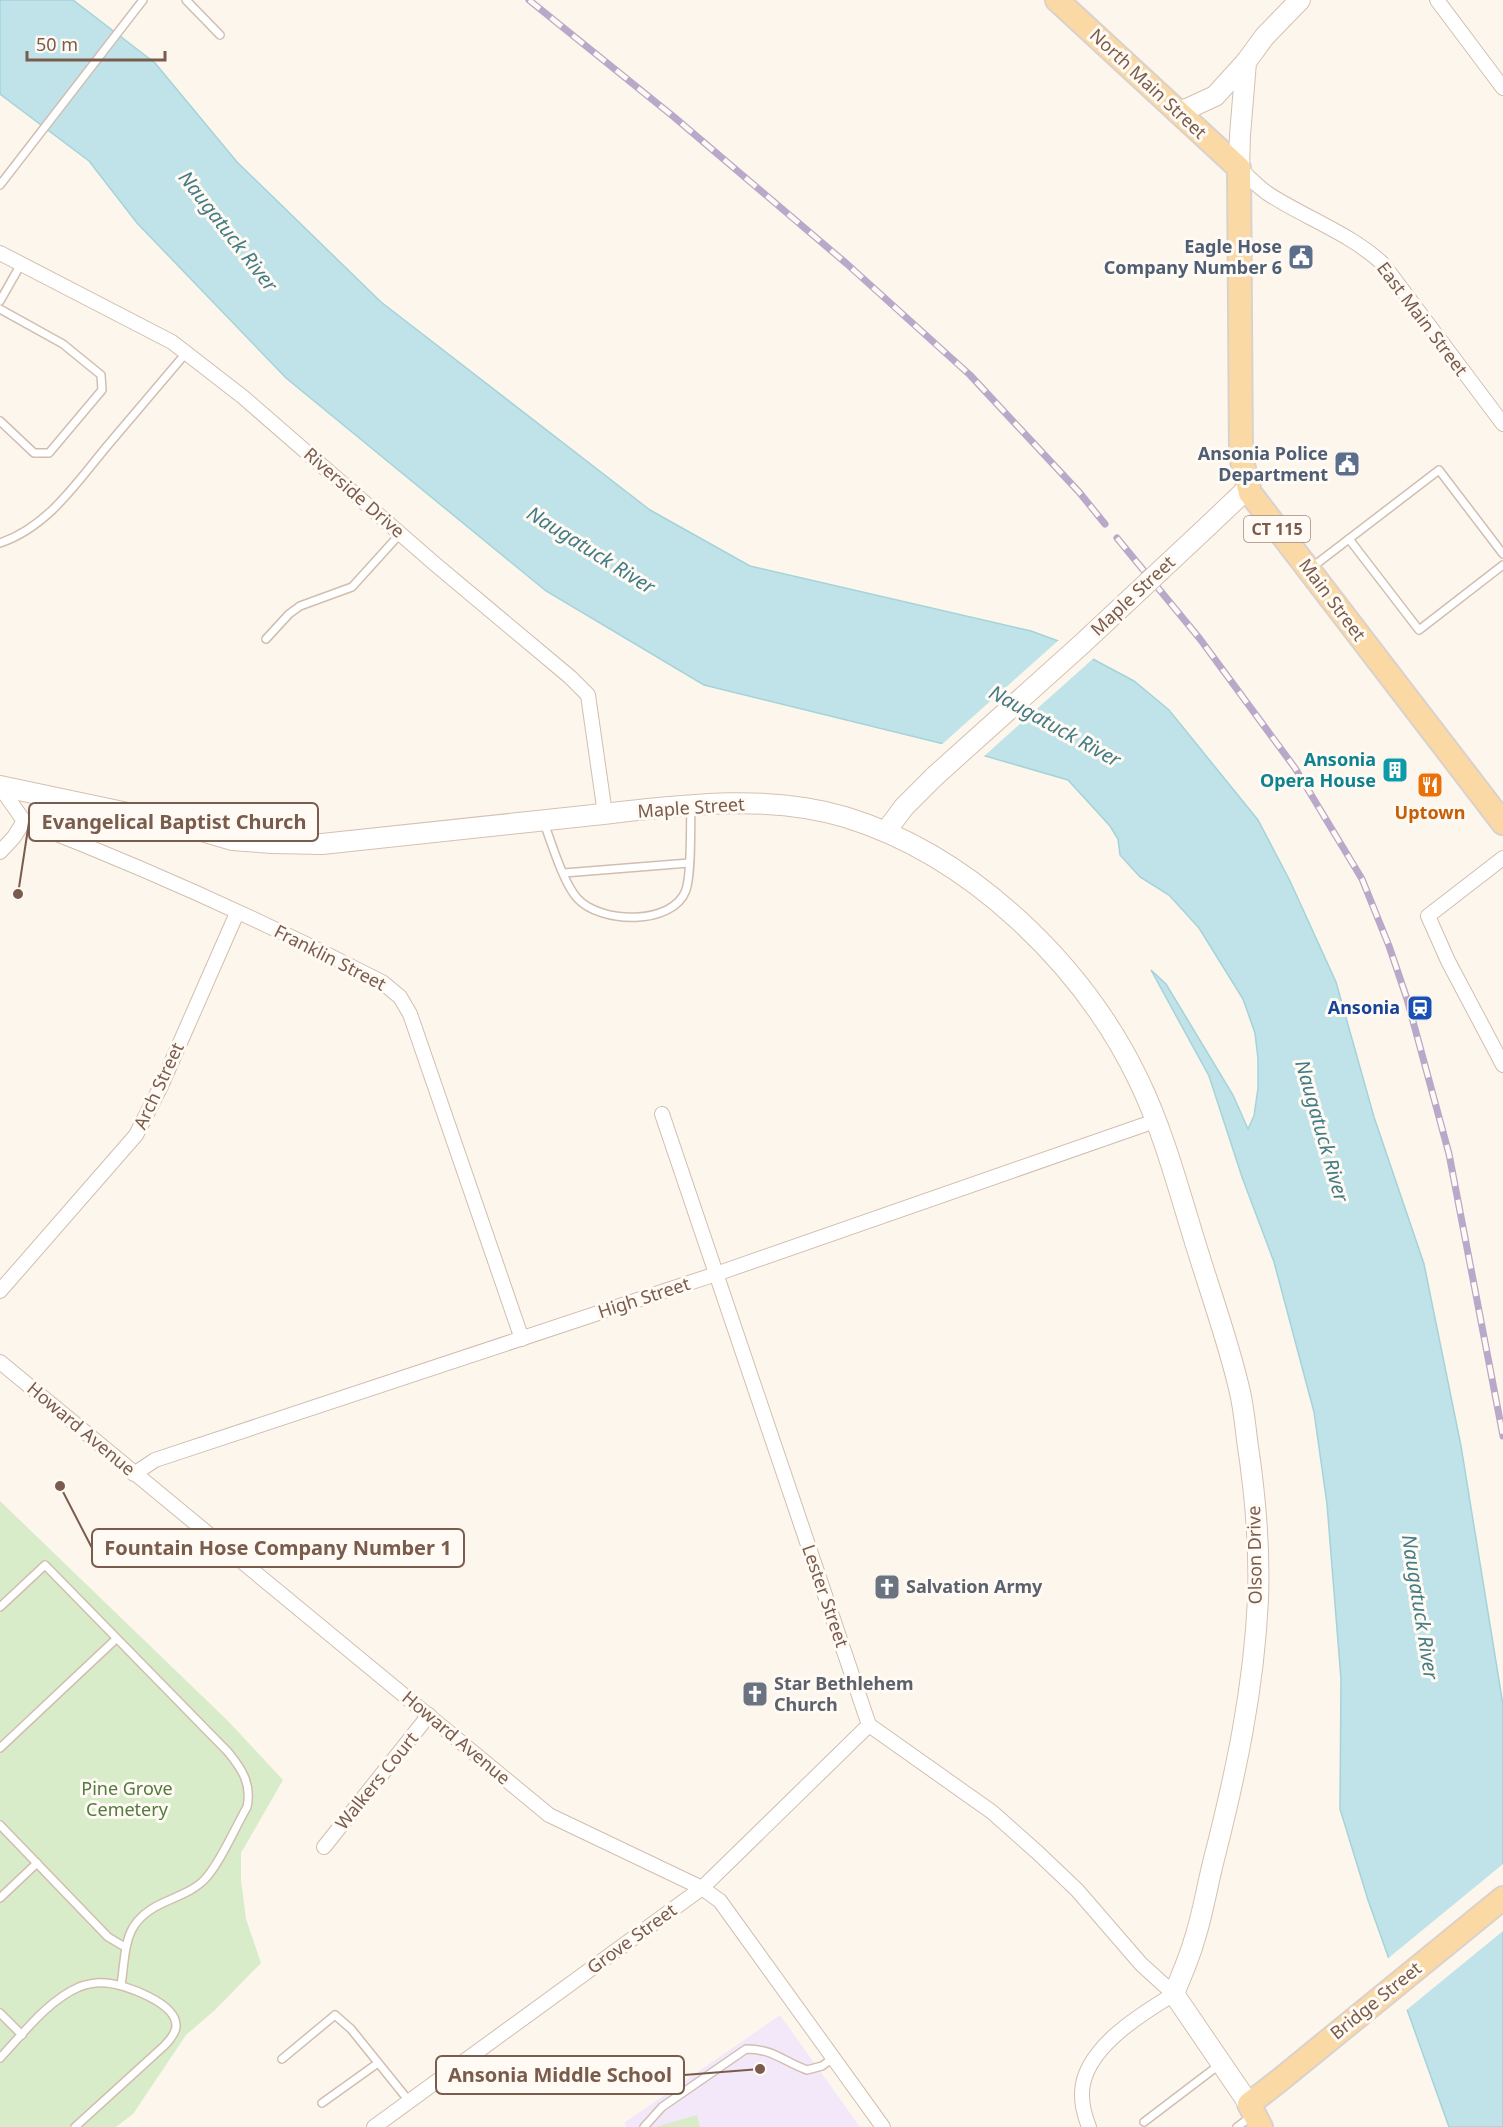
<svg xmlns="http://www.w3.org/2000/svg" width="1503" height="2127" font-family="'Noto Sans',sans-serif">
	<rect width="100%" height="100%" fill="#fdf6ec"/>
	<polygon fill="#f3e8fa" points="780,2015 860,2127 627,2127 624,2123"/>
	<g fill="#d8ecc9">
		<polygon points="0,1501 229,1722 283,1780 241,1853 241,1880 246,1919 261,1963 215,2010 186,2035 133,2114 116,2127 0,2127"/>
		<polygon points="697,2115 700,2127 655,2127"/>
	</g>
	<polygon fill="#bfe3e8" stroke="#a5d3da" stroke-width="1.5" points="0,0 73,0 155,63 237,162 381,302 650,510 750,566 1031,631 1061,642 1134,681 1169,710 1258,820 1290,881 1336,982 1374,1117 1424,1264 1461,1446 1503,1705 1503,2127 1449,2127 1368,1900 1340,1809 1341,1679 1327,1504 1314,1412 1274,1262 1242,1177 1209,1076 1151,970 1166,984 1233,1095 1248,1129 1254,1116 1258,1088 1258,1059 1255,1033 1243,999 1199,928 1169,895 1140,877 1120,855 1118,839 1110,826 1068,780 944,744 704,685 546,591 286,378 137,223 89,161 0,94"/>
	<g fill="#fdf6ec">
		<polygon points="1060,639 1095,657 982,758 940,746"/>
		<polygon points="1503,1864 1503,1931 1404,2012 1386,1960"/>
	</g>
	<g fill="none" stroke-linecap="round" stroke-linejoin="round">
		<g stroke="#d1beb0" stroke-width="10">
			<g id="service">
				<polyline points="186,0 220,35"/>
				<polyline points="0,185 143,0"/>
				<polyline points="0,301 21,264"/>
				<polyline points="0,309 63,344 101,375 102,390 49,453 34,453 0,421"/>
				<polyline points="1349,539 1419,630 1503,565"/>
				<path d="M 0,543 C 48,527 77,482 108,445 C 134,414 160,384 186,353"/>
				<polyline points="1311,568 1439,470 1503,554"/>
				<polyline points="266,639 289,614 300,606 352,587 400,534"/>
				<path d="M 544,823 C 552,844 563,882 577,898 C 600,924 673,926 686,890 C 692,871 690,828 691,807"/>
				<polyline points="564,873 689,863"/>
				<path d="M 0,1607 L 45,1565 L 228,1752 C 242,1769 252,1784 247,1807 C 236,1826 219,1865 205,1879 C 195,1890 178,1896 165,1902 C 122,1921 127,1946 121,1985"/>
				<polyline points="0,1748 116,1639"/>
				<polyline points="0,1825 108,1937 125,1947"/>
				<polyline points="0,1898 37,1863"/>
				<polyline points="0,2013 22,2035"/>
				<path d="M 0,2058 C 23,2034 47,2001 79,1987 C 87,1984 97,1982 106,1983 C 124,1984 178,2003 176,2027 C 175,2034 169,2041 164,2046 L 75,2127"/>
				<polyline points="282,2059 335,2015 351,2029 409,2101"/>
				<polyline points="322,2103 378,2063"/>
				<polyline points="1144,2122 1219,2065"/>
				<path d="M 644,2127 L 662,2107 L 746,2049 C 774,2049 782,2061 807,2070 L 822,2066 L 833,2058"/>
				<polyline points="1237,2127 1252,2116"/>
			</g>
		</g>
		<g stroke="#d1beb0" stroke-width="16">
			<g id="minor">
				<polyline points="1437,0 1503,88"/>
				<path d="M 1239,168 C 1248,176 1257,186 1267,193 C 1305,218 1350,233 1383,264 L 1503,424"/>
				<polyline points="0,253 172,342 243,397 435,564 570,677 588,695 605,814"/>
				<polyline points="0,787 24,821 14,837 0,852"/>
				<path d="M 24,821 C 145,868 267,923 382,982 L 400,997 L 410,1014 L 522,1339"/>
				<polyline points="1503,858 1428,916 1448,961 1503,1065"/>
				<path d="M 662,1114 L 869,1725 L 992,1812 L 1037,1852 L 1077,1890 L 1141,1964 L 1174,1994 C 1141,2014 1081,2050 1082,2095 C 1082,2105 1085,2117 1089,2127"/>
				<polyline points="0,1291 136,1135 161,1086 237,913"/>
				<polyline points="0,1362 549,1815 702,1888 720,1901 883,2127"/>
				<polyline points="134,1474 155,1460 716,1274 1155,1121"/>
				<polyline points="324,1847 429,1715"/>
				<polyline points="374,2127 702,1888 869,1725"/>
			</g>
		</g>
		<g stroke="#d6c0b0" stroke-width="22">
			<g id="secondary">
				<polyline points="1178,113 1215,96 1246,62"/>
				<polyline points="1239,168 1240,135 1246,62 1265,36 1300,0"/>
				<polyline points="1208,526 1248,488"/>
				<path d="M 0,786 L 175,823 L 232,840 L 272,843 L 322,844 C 406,835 490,826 575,817 C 663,808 759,791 845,817 C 970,855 1083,964 1139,1081 C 1166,1137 1181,1199 1200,1258 C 1213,1300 1228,1342 1238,1384 C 1243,1402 1245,1422 1247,1440 C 1255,1492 1260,1547 1258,1599 C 1254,1688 1236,1773 1214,1859 C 1207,1886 1203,1914 1194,1941 C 1189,1959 1181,1976 1174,1994 L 1249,2104"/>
				<polyline points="886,831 904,807 935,776"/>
			</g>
		</g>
		<g stroke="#dad1cd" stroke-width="26">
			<g id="primary">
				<polyline points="1057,0 1239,168 1241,457 1250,493 1503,823"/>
				<polyline points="1261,2127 1249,2104 1280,2080 1503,1898"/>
			</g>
		</g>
		<use href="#service" stroke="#fff" stroke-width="7"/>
		<use href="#minor" stroke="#fff" stroke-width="14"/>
		<use href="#secondary" stroke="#fff" stroke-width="20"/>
		<use href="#primary" stroke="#fbd9a5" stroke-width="22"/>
		<g stroke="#b9a8c9" stroke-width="7">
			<g id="rail">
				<polyline points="529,0 674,117 847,264 970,375 1079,492 1105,524"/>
				<polyline points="1117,538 1200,639 1295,768 1362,879 1389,946 1407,999 1449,1154 1503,1436"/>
			</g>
		</g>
		<use href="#rail" stroke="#fffaf3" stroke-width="4.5" stroke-dasharray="14" stroke-linecap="butt"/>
		<g stroke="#d6c0b0" stroke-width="22" stroke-linecap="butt">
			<polyline id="secondary-bridge" points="935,776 1083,643 1208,526"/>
		</g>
		<use href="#secondary-bridge" stroke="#fff" stroke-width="20"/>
	</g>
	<defs>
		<g id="civic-square" transform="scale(1.35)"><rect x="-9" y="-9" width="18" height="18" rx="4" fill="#5c6f8a" stroke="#fffaf3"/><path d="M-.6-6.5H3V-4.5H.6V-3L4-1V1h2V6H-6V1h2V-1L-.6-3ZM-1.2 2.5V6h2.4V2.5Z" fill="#fff"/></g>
		<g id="building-square" transform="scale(1.35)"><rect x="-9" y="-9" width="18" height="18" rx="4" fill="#0f9aa8" stroke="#fffaf3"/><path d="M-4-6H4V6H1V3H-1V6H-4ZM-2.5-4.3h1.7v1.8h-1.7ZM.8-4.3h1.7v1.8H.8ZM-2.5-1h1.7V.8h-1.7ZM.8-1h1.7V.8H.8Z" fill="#fff"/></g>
		<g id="restaurant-square" transform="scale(1.35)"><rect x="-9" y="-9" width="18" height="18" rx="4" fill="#e8710a" stroke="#fffaf3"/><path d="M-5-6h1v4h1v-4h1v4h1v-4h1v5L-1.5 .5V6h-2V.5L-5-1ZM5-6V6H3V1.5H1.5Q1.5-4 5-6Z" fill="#fff"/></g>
		<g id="station-square" transform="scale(1.35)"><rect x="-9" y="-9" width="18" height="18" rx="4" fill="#1a4fb4" stroke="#fffaf3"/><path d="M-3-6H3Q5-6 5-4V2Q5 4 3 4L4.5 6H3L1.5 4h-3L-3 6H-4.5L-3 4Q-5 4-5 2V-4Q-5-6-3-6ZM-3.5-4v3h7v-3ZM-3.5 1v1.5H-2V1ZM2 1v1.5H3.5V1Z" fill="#fff"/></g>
		<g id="church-square" transform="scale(1.35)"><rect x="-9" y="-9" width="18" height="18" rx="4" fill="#6b7280" stroke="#fffaf3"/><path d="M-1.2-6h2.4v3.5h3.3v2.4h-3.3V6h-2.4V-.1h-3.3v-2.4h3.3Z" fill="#fff"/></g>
	</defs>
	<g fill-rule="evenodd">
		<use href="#civic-square" x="1301" y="257"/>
		<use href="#civic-square" x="1347" y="464"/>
		<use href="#building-square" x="1395" y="770"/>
		<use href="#restaurant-square" x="1430" y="785"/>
		<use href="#station-square" x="1420" y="1008"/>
		<use href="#church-square" x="887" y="1587"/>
		<use href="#church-square" x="755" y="1694"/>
	</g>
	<g text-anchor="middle" stroke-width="6" stroke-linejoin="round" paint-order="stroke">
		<rect fill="#fffaf3" stroke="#a28b7f" stroke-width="1.5" x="1244" y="516" width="66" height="26" rx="4.5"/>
		<g font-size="16" font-weight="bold" fill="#7a5c4d">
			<text x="1277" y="535">CT 115</text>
		</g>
		<g font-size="18" fill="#7a5c4d" stroke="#fffaf3">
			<text transform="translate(1148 84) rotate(43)" y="6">North Main Street</text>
			<text transform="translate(1422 319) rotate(53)" y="6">East Main Street</text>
			<text transform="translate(354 493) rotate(41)" y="6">Riverside Drive</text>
			<text transform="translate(1133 596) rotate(-43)" y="6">Maple Street</text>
			<text transform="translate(1332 600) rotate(53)" y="6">Main Street</text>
			<text transform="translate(691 808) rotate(-4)" y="6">Maple Street</text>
			<text transform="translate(330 958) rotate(27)" y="6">Franklin Street</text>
			<text transform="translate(159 1086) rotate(-65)" y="6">Arch Street</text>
			<text transform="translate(644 1298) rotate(-18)" y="6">High Street</text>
			<text transform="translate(81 1429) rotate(40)" y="6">Howard Avenue</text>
			<text transform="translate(1255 1555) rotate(-91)" y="6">Olson Drive</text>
			<text transform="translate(825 1596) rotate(71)" y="6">Lester Street</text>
			<text transform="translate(456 1738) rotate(40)" y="6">Howard Avenue</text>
			<text transform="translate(377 1781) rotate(-51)" y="6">Walkers Court</text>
			<text transform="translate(632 1939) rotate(-36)" y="6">Grove Street</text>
			<text transform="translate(1376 2001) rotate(-39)" y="6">Bridge Street</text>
		</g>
		<g font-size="18" font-weight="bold" fill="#4e5e75" stroke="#fffaf3" text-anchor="end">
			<text x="1282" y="253">Eagle Hose<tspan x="1282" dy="21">Company Number 6</tspan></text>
			<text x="1328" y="460">Ansonia Police<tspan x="1328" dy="21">Department</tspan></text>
		</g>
		<g font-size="18" font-weight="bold" fill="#0d838f" stroke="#fffaf3" text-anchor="end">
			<text x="1376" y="766">Ansonia<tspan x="1376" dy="21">Opera House</tspan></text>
		</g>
		<g font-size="18" font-weight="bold" fill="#c56008" stroke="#fffaf3">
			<text x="1430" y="819">Uptown</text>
		</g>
		<g font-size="18" font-weight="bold" fill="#164399" stroke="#fffaf3" text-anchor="end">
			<text x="1400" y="1014">Ansonia</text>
		</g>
		<g font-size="18" font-weight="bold" fill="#5b616d" stroke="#fffaf3" text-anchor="start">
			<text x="906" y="1593">Salvation Army</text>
			<text x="774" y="1690">Star Bethlehem<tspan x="774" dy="21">Church</tspan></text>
		</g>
		<g font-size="18" fill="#537a41" stroke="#fffaf3">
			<text x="127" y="1795">Pine Grove<tspan x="127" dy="21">Cemetery</tspan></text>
		</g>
		<g font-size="20" font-style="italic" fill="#437c86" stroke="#fffaf3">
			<text transform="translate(228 231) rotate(52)" y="7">Naugatuck River</text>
			<text transform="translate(591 550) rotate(32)" y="7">Naugatuck River</text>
			<text transform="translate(1055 726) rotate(29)" y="7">Naugatuck River</text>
			<text transform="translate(1322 1131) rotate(74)" y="7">Naugatuck River</text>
			<text transform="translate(1420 1607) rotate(81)" y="7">Naugatuck River</text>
		</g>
	</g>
	<path fill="none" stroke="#7a5c4d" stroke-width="2" d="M18 894L29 822M60 1486L92 1548M760 2069L684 2075"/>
	<g fill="#7a5c4d" stroke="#fffaf3" stroke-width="2">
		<circle cx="18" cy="894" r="6"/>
		<circle cx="60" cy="1486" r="6"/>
		<circle cx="760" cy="2069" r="6"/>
	</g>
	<g fill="#fffaf3" stroke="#7a5c4d" stroke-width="2">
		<rect x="29" y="803" width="289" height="38" rx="6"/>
		<rect x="92" y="1529" width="372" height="38" rx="6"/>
		<rect x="436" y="2056" width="248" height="38" rx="6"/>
	</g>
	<g font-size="20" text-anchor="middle" font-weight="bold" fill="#7a5c4d">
		<text x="174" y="829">Evangelical Baptist Church</text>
		<text x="278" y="1555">Fountain Hose Company Number 1</text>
		<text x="560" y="2082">Ansonia Middle School</text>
	</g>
	<path d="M27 51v9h138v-9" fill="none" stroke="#7a5c4d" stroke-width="3"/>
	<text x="36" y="51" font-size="18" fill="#7a5c4d" stroke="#fffaf3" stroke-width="4.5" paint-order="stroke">50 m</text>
</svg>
